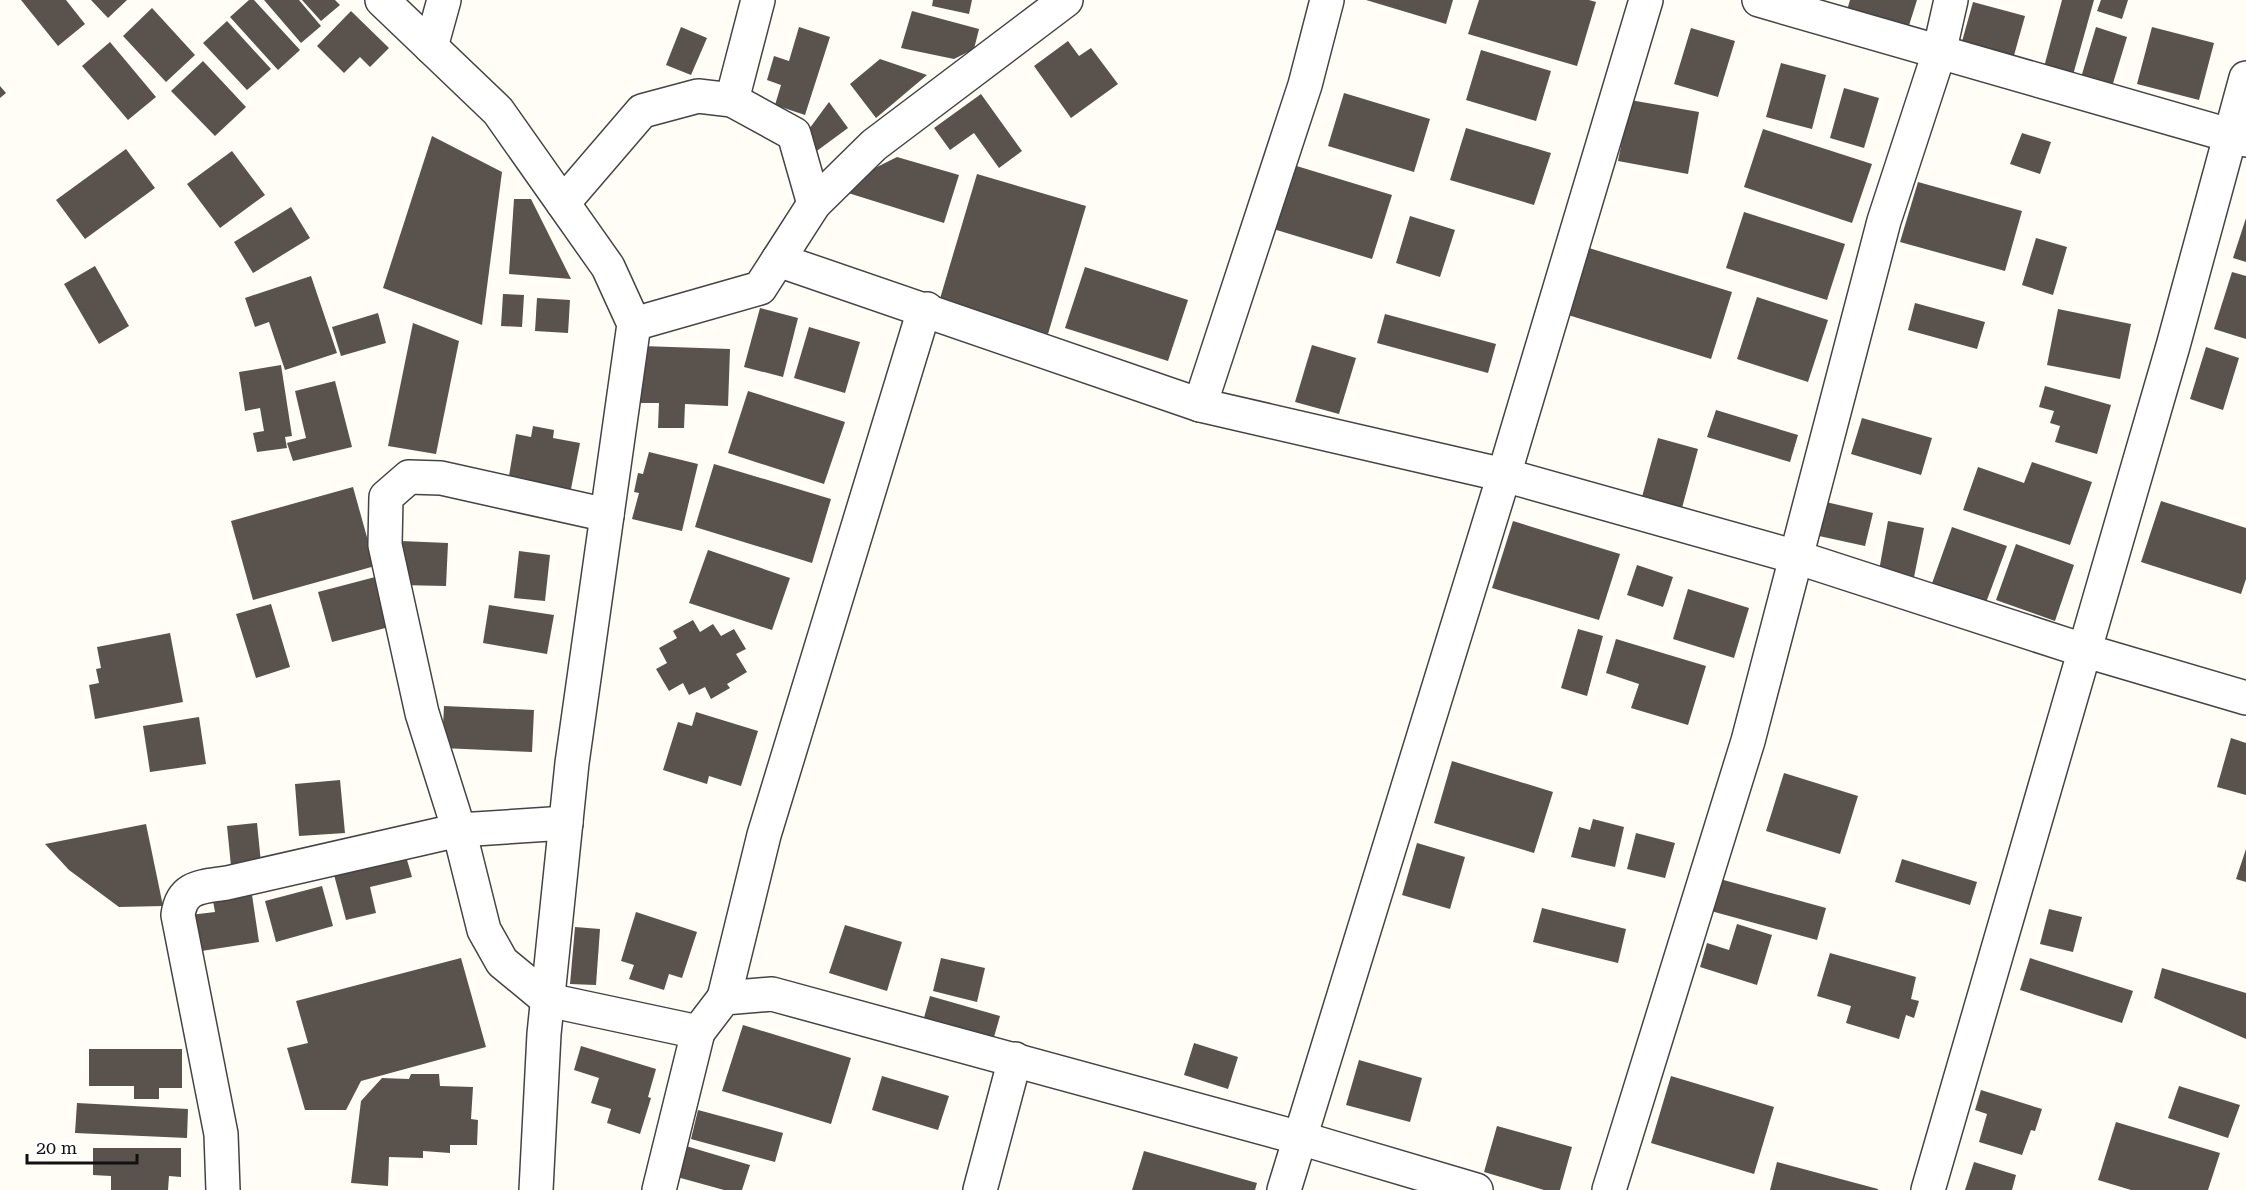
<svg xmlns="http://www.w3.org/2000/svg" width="2246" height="1190" font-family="'Roboto Serif',serif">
	<rect width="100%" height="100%" fill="#fffdf5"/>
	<g fill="#5a524d">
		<polygon points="21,0 66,0 85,24 58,46"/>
		<polygon points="91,0 127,0 108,18"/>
		<polygon points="249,0 254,0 300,50 278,70 230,17"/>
		<polygon points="264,0 299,0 321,26 301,43"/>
		<polygon points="302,0 335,0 340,5 321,21"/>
		<polygon points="933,0 972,0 969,14 932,6"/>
		<polygon points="1366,0 1453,0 1446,24"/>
		<polygon points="1479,0 1589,0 1596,2 1577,66 1468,34"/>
		<polygon points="1850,0 1917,0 1906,35 1845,17"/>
		<polygon points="2062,0 2094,0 2073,75 2044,67"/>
		<polygon points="2101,0 2128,0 2122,19 2097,11"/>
		<polygon points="1973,2 2025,16 2013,59 1961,45"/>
		<polygon points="152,8 195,55 166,82 123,36"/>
		<polygon points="351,11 389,48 370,67 360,57 344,73 317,46"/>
		<polygon points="912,11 979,29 974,49 954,59 901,48"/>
		<polygon points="227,21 271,69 247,90 203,43"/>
		<polygon points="681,27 707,38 691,75 666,65"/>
		<polygon points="799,27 830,37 805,115 775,105 781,85 767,80 774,56 789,61"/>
		<polygon points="2096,27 2127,37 2111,90 2080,81"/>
		<polygon points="2152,27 2214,43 2199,100 2137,84"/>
		<polygon points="1691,28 1735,41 1718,97 1674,84"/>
		<polygon points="1068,41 1079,56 1091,48 1118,84 1071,118 1034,66"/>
		<polygon points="110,42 156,97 128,120 82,66"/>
		<polygon points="1481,50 1551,71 1536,121 1466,100"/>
		<polygon points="880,59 927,75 876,118 850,84"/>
		<polygon points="203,61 246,107 215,136 171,91"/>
		<polygon points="1781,63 1826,75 1812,129 1766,117"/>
		<polygon points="0,86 6,93 0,98"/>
		<polygon points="1844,88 1879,98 1864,148 1830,138"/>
		<polygon points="1344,93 1430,119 1414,172 1328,146"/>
		<polygon points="981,94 1022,151 999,168 974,133 950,150 934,128"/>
		<polygon points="1630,100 1699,112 1688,174 1618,161"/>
		<polygon points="829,102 848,128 814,153 801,140"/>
		<polygon points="1466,128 1551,153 1534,205 1450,180"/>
		<polygon points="1763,129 1872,164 1852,223 1744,187"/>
		<polygon points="2022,133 2051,142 2040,174 2010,164"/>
		<polygon points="432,136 502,172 482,325 383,288"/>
		<polygon points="126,149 155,188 85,239 56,200"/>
		<polygon points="232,151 265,195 220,228 187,184"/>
		<polygon points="897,157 959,175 944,223 845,192 867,172"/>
		<polygon points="1290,164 1392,195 1372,259 1270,228"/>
		<polygon points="977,174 1086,206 1048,334 939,302"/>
		<polygon points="1918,182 2022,211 2005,271 1900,242"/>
		<polygon points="514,199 531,199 571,279 509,274"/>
		<polygon points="291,207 310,238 253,273 234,242"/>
		<polygon points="1744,212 1845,244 1827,300 1726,268"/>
		<polygon points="1410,216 1455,230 1440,277 1396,263"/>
		<polygon points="2246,218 2246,262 2233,258"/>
		<polygon points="2036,238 2067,247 2053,295 2022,285"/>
		<polygon points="1589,248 1732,292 1711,359 1568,315"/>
		<polygon points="95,266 129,326 99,344 64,284"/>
		<polygon points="1085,267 1188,300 1168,361 1065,328"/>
		<polygon points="2232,272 2246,276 2246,339 2214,329"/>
		<polygon points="311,276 337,353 285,370 269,322 255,327 245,298"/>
		<polygon points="503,294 524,295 522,327 501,326"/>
		<polygon points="1757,297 1828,320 1808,382 1737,359"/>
		<polygon points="537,298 570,300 568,333 535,331"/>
		<polygon points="1915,303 1985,322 1977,349 1908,330"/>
		<polygon points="760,308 798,318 783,377 744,367"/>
		<polygon points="2058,309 2131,324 2120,379 2047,365"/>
		<polygon points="378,313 386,343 341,356 332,327"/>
		<polygon points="1385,314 1496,344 1488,373 1377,343"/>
		<polygon points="413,323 459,341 436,454 388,446"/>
		<polygon points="809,327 860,342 845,393 794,378"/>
		<polygon points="1312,345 1356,358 1339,414 1295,402"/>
		<polygon points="642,346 730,349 728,406 685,404 684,428 658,428 659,403 640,403"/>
		<polygon points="2206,347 2239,358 2223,410 2190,399"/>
		<polygon points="281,365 292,436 285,437 287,448 257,452 253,433 264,431 260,408 245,411 239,372"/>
		<polygon points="335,381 352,447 293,461 287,443 306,438 295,391"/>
		<polygon points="2045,386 2111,405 2097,454 2055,442 2060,426 2050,423 2054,411 2039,407"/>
		<polygon points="748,391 845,422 824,484 728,453"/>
		<polygon points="1716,410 1798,435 1790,462 1707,437"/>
		<polygon points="1862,418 1932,438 1921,475 1851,454"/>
		<polygon points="533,426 554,430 553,438 580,443 570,494 507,488 516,434 531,437"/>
		<polygon points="1658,438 1698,449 1679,519 1639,508"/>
		<polygon points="649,452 698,464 682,531 632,519 639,493 634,492 638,473 643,474"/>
		<polygon points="2032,462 2092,482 2070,545 1963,510 1978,467 2024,483"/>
		<polygon points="714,464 831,499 812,563 695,527"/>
		<polygon points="353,487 375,566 253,600 231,521"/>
		<polygon points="2161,501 2246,528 2246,579 2241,594 2141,562"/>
		<polygon points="1826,502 1873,513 1865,546 1819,536"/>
		<polygon points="1513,521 1620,554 1599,620 1492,588"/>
		<polygon points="1888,521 1924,528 1913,582 1878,576"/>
		<polygon points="1952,527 2007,546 1984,608 1930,589"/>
		<polygon points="401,541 448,543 446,586 399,585"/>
		<polygon points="2016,544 2074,565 2055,621 1996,600"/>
		<polygon points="708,550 790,578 772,630 689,603"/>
		<polygon points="519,551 550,555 545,601 514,598"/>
		<polygon points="1637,565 1673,577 1663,607 1627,595"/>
		<polygon points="379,576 393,626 332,642 318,592"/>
		<polygon points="1688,589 1749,608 1734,658 1673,639"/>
		<polygon points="271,604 290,667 256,678 236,614"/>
		<polygon points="489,605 554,615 547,654 483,643"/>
		<polygon points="693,620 700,632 713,624 721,636 734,629 746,649 736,654 747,672 727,684 730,688 711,699 705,687 689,695 683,683 669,691 656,669 667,663 659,648 677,638 673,631"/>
		<polygon points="1578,629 1603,636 1587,696 1561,688"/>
		<polygon points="170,633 183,702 95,719 89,685 99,683 96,669 101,668 97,647"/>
		<polygon points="1616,639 1706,666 1688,725 1631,708 1639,684 1606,673"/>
		<polygon points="444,706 534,710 532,752 442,748"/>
		<polygon points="696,712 758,731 741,786 709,776 707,784 663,770 678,722 692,726"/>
		<polygon points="199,717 206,764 150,772 143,726"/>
		<polygon points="2231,738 2246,743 2246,795 2217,787"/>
		<polygon points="1452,761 1553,792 1534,853 1434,823"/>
		<polygon points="1784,773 1858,796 1840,854 1766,831"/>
		<polygon points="340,780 345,833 299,836 295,784"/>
		<polygon points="1593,819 1624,827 1615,867 1571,857 1579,827 1590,830"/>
		<polygon points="257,823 261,863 231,866 227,826"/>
		<polygon points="146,824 163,906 119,907 69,870 45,844"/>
		<polygon points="1636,833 1675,843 1665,878 1627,869"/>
		<polygon points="1417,843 1465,857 1450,909 1402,895"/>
		<polygon points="2246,849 2246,882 2236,879"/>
		<polygon points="405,853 412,877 370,887 376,913 346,920 333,871"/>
		<polygon points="1902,859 1977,882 1970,905 1895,882"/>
		<polygon points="1720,879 1826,908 1817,940 1711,911"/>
		<polygon points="322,886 333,926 276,942 265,901"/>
		<polygon points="252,895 259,942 195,952 190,915 215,912 213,901"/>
		<polygon points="1542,908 1626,929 1618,963 1533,942"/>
		<polygon points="2049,909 2082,917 2073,952 2040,944"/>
		<polygon points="636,912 697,932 682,978 669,974 664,990 629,979 634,965 621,961"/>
		<polygon points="1737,924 1772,935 1757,985 1700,967 1707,943 1729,950"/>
		<polygon points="845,925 902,942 887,991 829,973"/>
		<polygon points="575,927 600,929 596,985 570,984"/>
		<polygon points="1830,953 1916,977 1911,999 1919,1001 1914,1018 1906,1015 1899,1039 1846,1023 1851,1006 1817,996"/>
		<polygon points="461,958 486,1047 361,1081 346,1110 305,1110 287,1048 308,1043 296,1001"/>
		<polygon points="941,958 985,968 977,1002 933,991"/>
		<polygon points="2030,958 2133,991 2122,1023 2020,990"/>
		<polygon points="2162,968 2246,993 2246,1039 2154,998"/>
		<polygon points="930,996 1000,1016 992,1044 922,1025"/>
		<polygon points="743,1025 851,1058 831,1124 722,1091"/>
		<polygon points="1194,1043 1238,1057 1228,1089 1184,1075"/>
		<polygon points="581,1046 656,1069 648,1097 651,1098 640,1134 607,1123 611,1109 591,1103 599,1078 574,1070"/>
		<polygon points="89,1049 182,1049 182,1088 159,1088 159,1099 134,1099 134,1086 89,1086"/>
		<polygon points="1359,1060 1422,1078 1410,1122 1346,1105"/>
		<polygon points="411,1074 439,1074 440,1086 473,1087 471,1119 478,1120 477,1145 450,1145 450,1153 423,1151 423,1158 389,1157 388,1186 351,1183 361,1101 382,1078 409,1079"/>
		<polygon points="882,1076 949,1096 938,1130 872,1110"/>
		<polygon points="1671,1076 1774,1107 1754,1174 1651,1143"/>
		<polygon points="2179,1086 2240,1105 2228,1138 2168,1118"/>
		<polygon points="1981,1090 2042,1109 2035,1131 2031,1130 2022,1155 1979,1142 1987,1114 1975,1110"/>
		<polygon points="77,1103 188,1109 187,1138 75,1133"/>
		<polygon points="698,1110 783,1133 775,1162 691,1139"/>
		<polygon points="2116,1122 2220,1153 2208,1190 2131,1190 2098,1180"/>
		<polygon points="1497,1126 1572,1147 1560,1190 1544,1190 1484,1172"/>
		<polygon points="686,1146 750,1165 742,1190 724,1190 677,1177"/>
		<polygon points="93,1148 181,1148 181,1177 169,1176 168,1190 111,1190 111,1176 93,1175"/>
		<polygon points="1144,1151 1257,1183 1255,1190 1132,1190"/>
		<polygon points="1777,1162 1878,1189 1878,1190 1770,1190"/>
		<polygon points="1974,1162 2016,1175 2012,1190 1965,1190"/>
	</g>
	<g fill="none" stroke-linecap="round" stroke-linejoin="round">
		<g stroke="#444" stroke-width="36">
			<g id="minor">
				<polyline points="382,0 498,111 608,267 634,324 572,763 544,1034 536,1190"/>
				<polyline points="1327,0 1305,85 1200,405 1504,475 1796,557 2083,650 2246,698"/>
				<polyline points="1759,0 2246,140"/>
				<polyline points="431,47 444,0"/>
				<polyline points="732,100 758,0"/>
				<polyline points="563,203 642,111 698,96 732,100 794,134 814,204"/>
				<polyline points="778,260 1200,405"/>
				<polyline points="634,324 760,288 814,204 874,145 1066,0"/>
				<polyline points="607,515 441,478 409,477 386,497 385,545 422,713 459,830 484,930 502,962 548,1000 698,1032 659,1190"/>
				<polyline points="724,998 764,835 924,310 927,309"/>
				<polyline points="698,1032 724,998 772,994 1300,1138 1476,1190"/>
				<path d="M 223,1190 L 221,1134 L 178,915 C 182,885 203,887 227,883 L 459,830 L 566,823"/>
				<polyline points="980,1190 1015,1059"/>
				<polyline points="1284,1190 1504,475 1646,0"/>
				<polyline points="1609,1190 1748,741 1884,221 1939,53 1951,0"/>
				<polyline points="1928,1190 2173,346 2246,78"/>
			</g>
		</g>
		<use href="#minor" stroke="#fff" stroke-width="33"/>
	</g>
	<path d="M27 1154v9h110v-9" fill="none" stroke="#111111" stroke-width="3"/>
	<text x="36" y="1154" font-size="18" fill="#111111" stroke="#ffffff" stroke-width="4.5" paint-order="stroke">20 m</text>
</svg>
